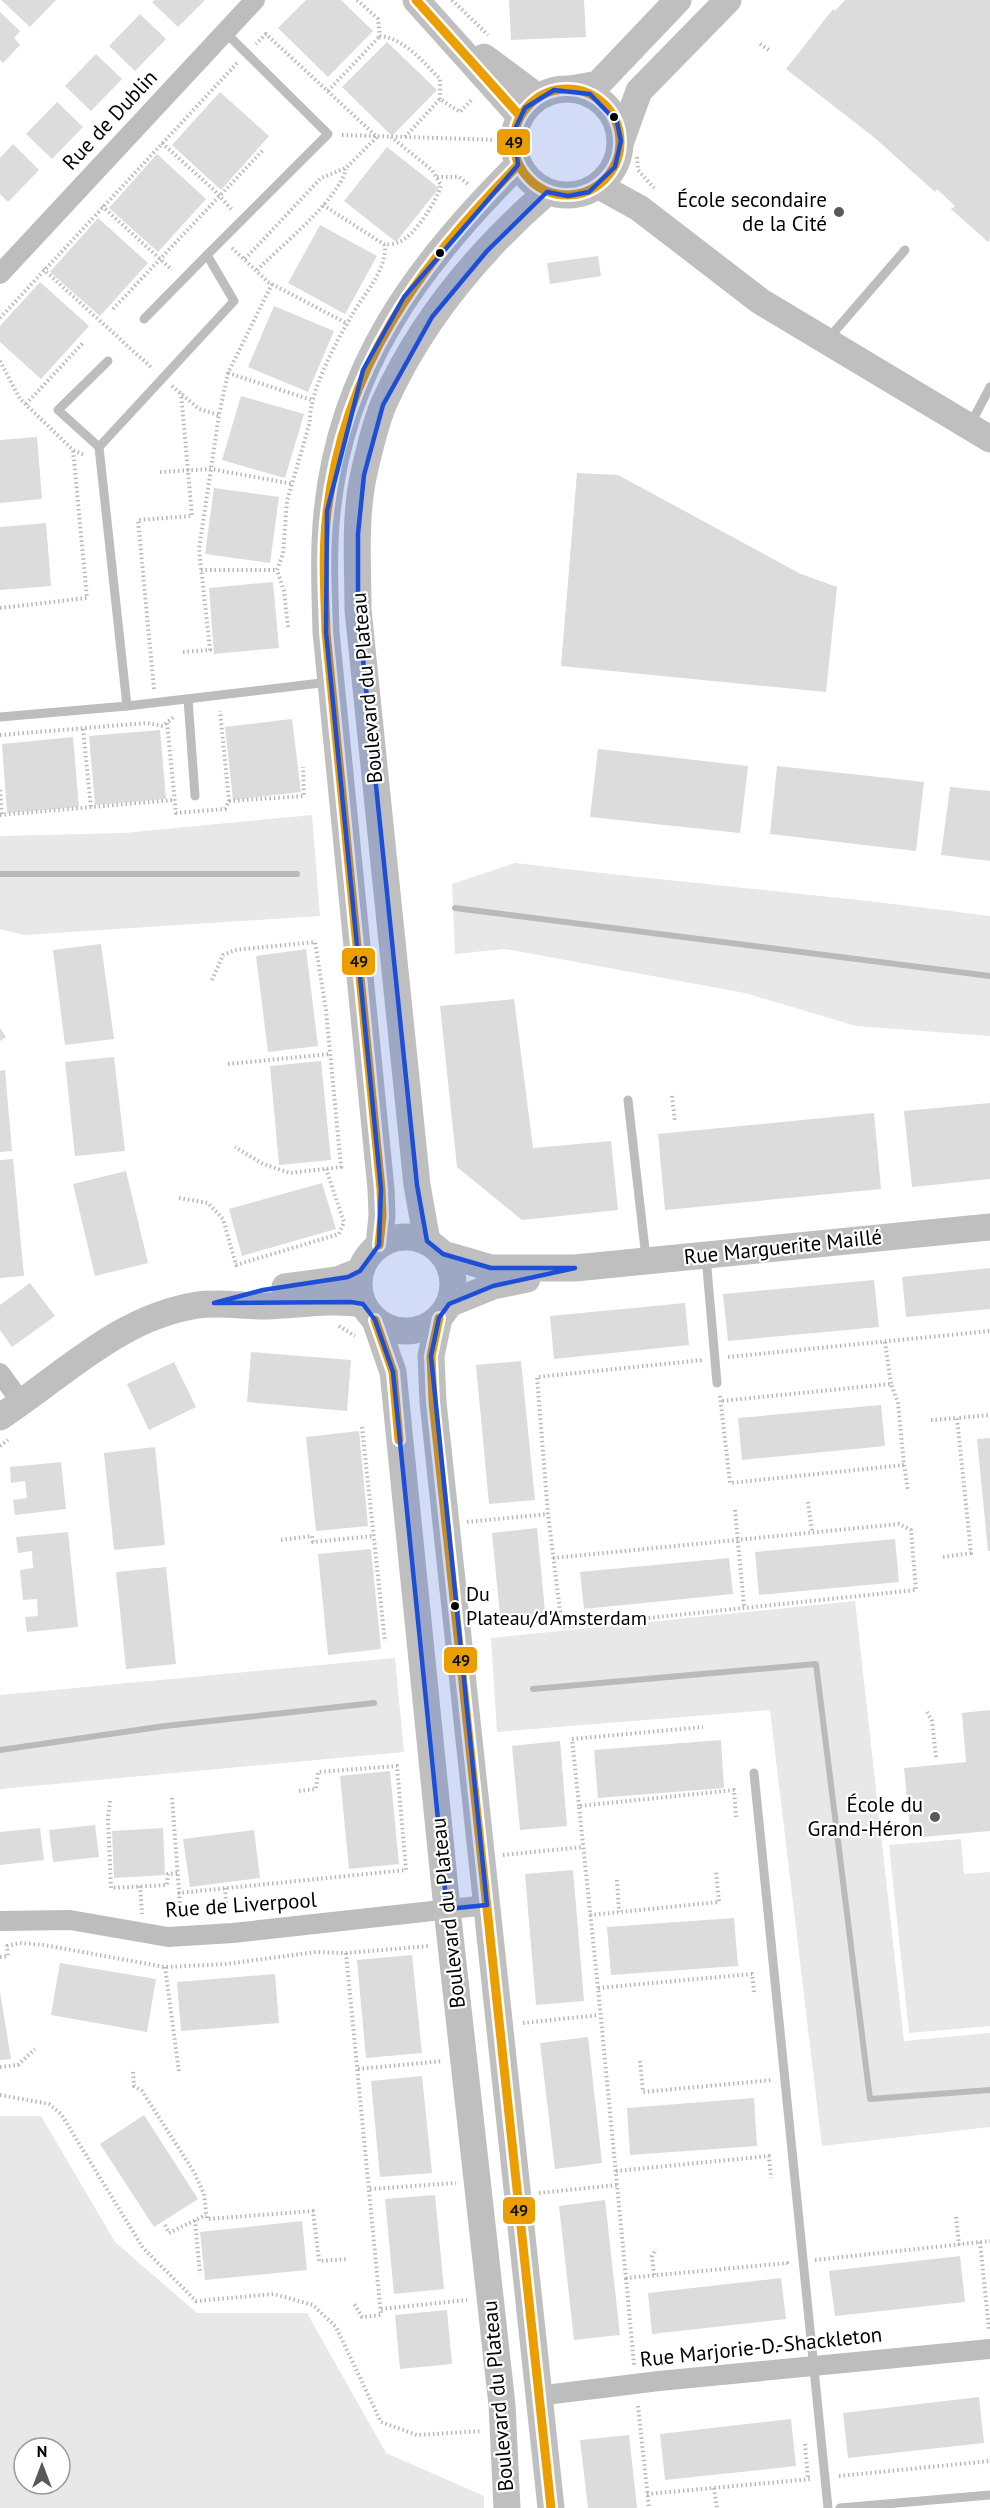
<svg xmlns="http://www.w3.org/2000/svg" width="990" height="2508" font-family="'PT Sans',sans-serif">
	<rect width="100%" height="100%" fill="#fff"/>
	<g fill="#e8e8e8" fill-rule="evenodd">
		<polygon points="312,815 320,916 24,935 0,929 0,836 124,833"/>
		<path d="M 515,863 C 673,882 832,895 990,916 L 990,1036 L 856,1026 L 745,993 L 505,949 L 455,954 L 452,884 Z"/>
		<polygon points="855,1601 904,2041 990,2033 990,2127 822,2146 770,1710 497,1732 491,1638"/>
		<polygon points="395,1658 404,1752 0,1789 0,1695"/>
		<polygon points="961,1839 964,1874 990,1872 990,2026 909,2033 889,1845"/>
		<path d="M 0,2116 L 41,2116 L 115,2242 L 197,2313 L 307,2313 L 386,2453 L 484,2496 L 484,2508 L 0,2508 ZM 24,2448 L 60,2448 L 60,2484 L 24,2484 Z"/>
	</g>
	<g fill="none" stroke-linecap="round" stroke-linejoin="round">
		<g stroke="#bababa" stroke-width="6">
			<polyline points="0,874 297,874"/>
			<polyline points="455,908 990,976"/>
			<polyline points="533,1689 816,1664 870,2099 990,2090"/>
			<polyline points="0,1750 165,1726 374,1703"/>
		</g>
	</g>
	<g fill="#dcdcdc">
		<polygon points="1,0 56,0 30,27"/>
		<polygon points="155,0 205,0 178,27 152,2"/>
		<polygon points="306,0 341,0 373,31 328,77 278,28"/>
		<polygon points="509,0 584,0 586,37 511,40"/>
		<polygon points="845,0 990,0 990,239 988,242 951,209 955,206 937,189 935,192 875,138 786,69 833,9 835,11"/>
		<polygon points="0,12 20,31 14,38 20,45 3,63 0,60"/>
		<polygon points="140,14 166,39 135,71 109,46"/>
		<polygon points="387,42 437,90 392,136 342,87"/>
		<polygon points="96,54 122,79 91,111 65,86"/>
		<polygon points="220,92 269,136 221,190 172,145"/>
		<polygon points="57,102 83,127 52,159 26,134"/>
		<polygon points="13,144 39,170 8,202 0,194 0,158"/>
		<polygon points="387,147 439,188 396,242 344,201"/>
		<polygon points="157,154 206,199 158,252 109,208"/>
		<polygon points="98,218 148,263 100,316 50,272"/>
		<polygon points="320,225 377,256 345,314 288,283"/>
		<polygon points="598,256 601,276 550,284 547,263"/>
		<polygon points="40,282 89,326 41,379 0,342 0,326"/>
		<polygon points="274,306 334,331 308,392 248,367"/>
		<polygon points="241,396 304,414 285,478 222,460"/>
		<polygon points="37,437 42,499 0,503 0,440"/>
		<polygon points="577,473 618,475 801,574 837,587 826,692 561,666"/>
		<polygon points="214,488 279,497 270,563 205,554"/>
		<polygon points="46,523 51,586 0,590 0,527"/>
		<polygon points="273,582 279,648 214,654 209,588"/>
		<polygon points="292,719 301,792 233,800 225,727"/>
		<polygon points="160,730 166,799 95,805 89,736"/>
		<polygon points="73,737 79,807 7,813 2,744"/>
		<polygon points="598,749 748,766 740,833 590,817"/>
		<polygon points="777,766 924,782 916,851 770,834"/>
		<polygon points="950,787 990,791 990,861 941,855"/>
		<polygon points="101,944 114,1039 65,1045 53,950"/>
		<polygon points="306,949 318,1046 268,1052 256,956"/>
		<polygon points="514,999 533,1148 611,1141 618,1210 522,1220 457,1167 440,1006"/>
		<polygon points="0,1028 6,1037 0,1041"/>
		<polygon points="114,1057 125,1151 75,1156 65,1062"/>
		<polygon points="321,1061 331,1160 279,1165 270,1066"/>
		<polygon points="5,1070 12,1151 0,1152 0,1071"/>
		<polygon points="990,1103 990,1179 912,1187 904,1111"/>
		<polygon points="874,1113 881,1189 665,1210 658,1134"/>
		<polygon points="13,1159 24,1276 0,1278 0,1160"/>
		<polygon points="126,1171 148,1263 95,1276 73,1184"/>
		<polygon points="322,1183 336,1229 242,1256 229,1209"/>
		<polygon points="990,1268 990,1309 906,1317 902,1277"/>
		<polygon points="874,1280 879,1327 728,1341 723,1294"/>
		<polygon points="30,1283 55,1316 12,1347 0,1330 0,1305"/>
		<polygon points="685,1303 689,1345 554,1359 550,1316"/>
		<polygon points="251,1352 351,1360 347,1411 247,1402"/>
		<polygon points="521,1361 535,1500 489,1504 476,1365"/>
		<polygon points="174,1362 196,1407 149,1430 127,1384"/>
		<polygon points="881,1405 885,1446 742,1460 738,1418"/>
		<polygon points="359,1431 368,1526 316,1531 306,1437"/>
		<polygon points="990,1438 990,1551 988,1551 977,1439"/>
		<polygon points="155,1447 165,1545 114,1550 104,1453"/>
		<polygon points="61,1462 66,1509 15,1515 13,1500 27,1498 25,1481 11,1483 10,1467"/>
		<polygon points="537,1528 546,1622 501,1626 492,1533"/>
		<polygon points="68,1532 78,1627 27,1632 25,1617 38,1616 37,1599 23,1600 20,1570 33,1568 32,1551 18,1553 16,1537"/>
		<polygon points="895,1539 899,1582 759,1595 755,1552"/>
		<polygon points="371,1549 381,1649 328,1655 318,1554"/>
		<polygon points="729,1558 733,1594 584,1609 580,1572"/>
		<polygon points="166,1567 176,1664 126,1669 116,1572"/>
		<polygon points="990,1710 990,1831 911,1838 904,1768 966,1762 962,1713"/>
		<polygon points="721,1740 724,1788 598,1798 594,1750"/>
		<polygon points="560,1741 567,1826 520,1830 512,1746"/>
		<polygon points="390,1771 399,1864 349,1869 340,1776"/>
		<polygon points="95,1825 99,1857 53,1862 49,1830"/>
		<polygon points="40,1828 44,1860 0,1865 0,1832"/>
		<polygon points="163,1828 165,1875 114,1878 112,1831"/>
		<polygon points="254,1830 260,1878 190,1887 183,1839"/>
		<polygon points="573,1870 584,2001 536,2005 525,1874"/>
		<polygon points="734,1918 738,1966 611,1975 607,1927"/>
		<polygon points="412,1955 422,2053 366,2058 357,1960"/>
		<polygon points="60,1963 156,1979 147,2032 51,2015"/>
		<polygon points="275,1974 279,2023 181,2031 177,1982"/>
		<polygon points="0,1992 11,2059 0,2060"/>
		<polygon points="588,2037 602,2163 555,2169 540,2043"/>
		<polygon points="422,2076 432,2173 380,2177 371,2081"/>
		<polygon points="754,2098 757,2146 630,2155 627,2108"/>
		<polygon points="144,2115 198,2199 154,2227 100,2144"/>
		<polygon points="435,2195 444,2289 394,2294 385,2199"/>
		<polygon points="605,2200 620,2335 574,2340 559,2206"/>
		<polygon points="302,2221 307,2270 205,2280 200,2232"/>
		<polygon points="960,2256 965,2302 835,2316 829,2271"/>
		<polygon points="781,2278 786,2319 652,2334 648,2293"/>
		<polygon points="447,2310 452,2364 400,2369 395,2315"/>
		<polygon points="979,2397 984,2443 848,2458 843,2413"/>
		<polygon points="791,2419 796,2466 665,2480 660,2434"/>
		<polygon points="629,2435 637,2508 588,2508 580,2440"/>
	</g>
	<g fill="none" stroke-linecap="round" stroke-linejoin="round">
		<g stroke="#b8b8b8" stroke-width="4" stroke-dasharray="1.5 3" stroke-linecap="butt">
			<path d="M 357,0 L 378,19 L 380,36 C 404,38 424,63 440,79 L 440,99"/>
			<polyline points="452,0 488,35"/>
			<polyline points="760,44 769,50"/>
			<polyline points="328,91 380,36"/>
			<polyline points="342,135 500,140"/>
			<polyline points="405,137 440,99 460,112 473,98"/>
			<polyline points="162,143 215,191 233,211"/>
			<polyline points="637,157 638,170 654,188"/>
			<polyline points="437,177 459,177 468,184"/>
			<path d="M 323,205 L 385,245 C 389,244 395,244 399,242 C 414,237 438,199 441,185 L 432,170 L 391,137"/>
			<polyline points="102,206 172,270"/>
			<polyline points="232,248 268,282 348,324"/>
			<polyline points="245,259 321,178 346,168 377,137 266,34 256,44"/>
			<polyline points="43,269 153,369"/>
			<path d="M 257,270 C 280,247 339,199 346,169"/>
			<polyline points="113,309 263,150"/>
			<polyline points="0,318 238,62"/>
			<polyline points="0,361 20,399 73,450 84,455"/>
			<polyline points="228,373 312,400"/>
			<polyline points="172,386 199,409 219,415"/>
			<polyline points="26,404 83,343"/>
			<polyline points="160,472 211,469 293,484"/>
			<polyline points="201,570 277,570"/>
			<polyline points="0,608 87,598 73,450"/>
			<path d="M 288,627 L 284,591 L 277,570 L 283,554 L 287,501 L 310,422 C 308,394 337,340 352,315 C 365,292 386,272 385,245"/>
			<polyline points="183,652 210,650 199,549 219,415 228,373 272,284"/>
			<polyline points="154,689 138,520 192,516 181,393"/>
			<polyline points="167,723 176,813 225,809 229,801 220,711"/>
			<polyline points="83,729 91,808"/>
			<polyline points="0,735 147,723 163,726 175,716"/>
			<polyline points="0,790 2,815"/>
			<polyline points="229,801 304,796 303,767"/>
			<polyline points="0,815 173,800"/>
			<polyline points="212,980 223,955 235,950 315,942 326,1010 341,1167 290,1173 263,1164 235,1147"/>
			<polyline points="228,1064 330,1054"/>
			<polyline points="672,1096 675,1122"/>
			<polyline points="179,1198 208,1203 223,1219 236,1265 339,1234 344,1222 326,1169"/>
			<polyline points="339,1326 355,1336"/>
			<polyline points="885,1342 891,1384"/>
			<polyline points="728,1357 990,1331"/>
			<polyline points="720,1396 730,1483 904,1465 898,1403 891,1384 721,1401"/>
			<polyline points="931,1420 957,1418"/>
			<polyline points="362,1427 385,1642"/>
			<polyline points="0,1446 8,1440"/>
			<polyline points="904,1465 908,1491"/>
			<polyline points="808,1502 812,1532"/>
			<polyline points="735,1510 744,1606"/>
			<polyline points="467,1522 548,1514"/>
			<polyline points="281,1540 312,1536 313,1542 374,1536"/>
			<polyline points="943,1557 971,1553 957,1418 990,1415"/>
			<polyline points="553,1558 899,1524 911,1530 916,1590 562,1627 548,1514 537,1377 703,1360"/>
			<polyline points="927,1712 932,1721 936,1757"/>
			<polyline points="172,1798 181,1918"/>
			<polyline points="110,1801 108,1818 111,1888 167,1885 168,1874 177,1873"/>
			<polyline points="579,1806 572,1739 703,1727"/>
			<polyline points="503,1855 583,1847"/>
			<polyline points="617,1880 619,1912"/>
			<polyline points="140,1886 142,1914"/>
			<polyline points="225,1888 227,1914"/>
			<polyline points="178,1893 406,1870 397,1766 318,1772 316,1789 299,1791"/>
			<polyline points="590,1915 719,1902 716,1871"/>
			<polyline points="346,1953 381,2315 362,2317 353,2302"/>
			<polyline points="0,1957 8,1956 7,1946 20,1943 44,1945 165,1967 226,1964 316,1952 346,1953 429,1946"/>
			<polyline points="165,1967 179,2072"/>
			<polyline points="598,1988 579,1806 734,1790 736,1817"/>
			<polyline points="754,1992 752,1974 598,1988 626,2278 787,2263 788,2266"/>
			<polyline points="523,2023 599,2015"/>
			<polyline points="640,2061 643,2092 772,2080"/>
			<polyline points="0,2067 18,2065 35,2049"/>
			<polyline points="358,2069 443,2061"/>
			<polyline points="133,2072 134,2086 142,2091 194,2172 204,2194 207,2219 313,2211 319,2261 348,2259"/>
			<polyline points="0,2095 49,2104 61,2114 143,2248 196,2301 274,2294 313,2305 336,2327 381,2422 417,2435 482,2431"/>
			<polyline points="616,2171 769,2156 771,2178"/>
			<polyline points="370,2189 456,2183"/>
			<polyline points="539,2193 617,2185"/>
			<polyline points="956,2217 959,2245"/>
			<polyline points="195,2220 200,2274"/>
			<polyline points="165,2225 169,2233 206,2215"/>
			<polyline points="980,2242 989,2330"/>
			<polyline points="815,2260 990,2241"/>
			<polyline points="654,2275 652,2256 656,2249"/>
			<polyline points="626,2278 634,2365"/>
			<polyline points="381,2309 467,2300"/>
			<polyline points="638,2406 649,2508"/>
			<polyline points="805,2444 808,2479"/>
			<polyline points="839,2476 990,2461"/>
			<polyline points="714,2488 717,2508"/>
			<polyline points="647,2494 811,2479"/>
		</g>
		<g stroke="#bdbdbd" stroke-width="9">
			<polyline points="144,319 207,255"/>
			<polyline points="828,339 905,250"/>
			<polyline points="970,425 990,387"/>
			<polyline points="99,447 58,410 108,361"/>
			<polyline points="188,699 195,796"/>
			<polyline points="127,706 99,447 234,301 207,255 328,134 225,32"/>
			<polyline points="0,717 127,706 329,682"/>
			<polyline points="628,1100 646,1258"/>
			<polyline points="706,1257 717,1383"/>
			<polyline points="754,1773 828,2508"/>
			<polyline points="840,2508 990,2495"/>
		</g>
		<g stroke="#bdbdbd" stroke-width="20">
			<polyline points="0,274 255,0"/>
			<polyline points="0,1373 21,1402"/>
			<polyline points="0,1921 70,1920 168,1937 233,1933 487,1905"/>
			<polyline points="537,2396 659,2381 990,2349"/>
		</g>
		<g stroke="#bfbfbf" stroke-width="27">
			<polyline points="416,0 520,116"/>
			<polyline points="484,57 538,97"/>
			<circle cx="567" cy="142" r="53"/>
			<polyline points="571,89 598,84 678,0"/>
			<polyline points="621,141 639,91 728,0"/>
			<polyline points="599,186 639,208 760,301 990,439"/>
			<circle cx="406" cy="1284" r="47"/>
			<path d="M 427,1241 L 417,1185 L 358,610 C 358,565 354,517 364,473 C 369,451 375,424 384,403 C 421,321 479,251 547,192"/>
			<path d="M 379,1245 L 382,1216 L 381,1189 L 326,632 C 325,592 323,553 327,513 C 341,368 418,264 518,165"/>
			<polyline points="443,1254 491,1268 575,1268 990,1227"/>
			<polyline points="285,1287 337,1280 360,1271"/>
			<polyline points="449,1304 493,1286 527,1279"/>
			<polyline points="439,1318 431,1356 433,1402 551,2508"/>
			<polyline points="375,1320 393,1372 447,1909 502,2405 507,2508"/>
			<path d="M 0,1417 C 64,1375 119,1317 198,1305 C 221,1302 243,1306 266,1306 C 299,1305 330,1299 363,1304"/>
		</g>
		<g stroke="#fff" stroke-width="14">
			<g id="bus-1">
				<polyline points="416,0 520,116"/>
				<circle cx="567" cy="142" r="53"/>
				<path d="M 379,1245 L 382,1216 L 381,1189 L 326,632 C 325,593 322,553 327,513 C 344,366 418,268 518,165"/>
				<polyline points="439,1318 431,1356 433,1402 551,2508"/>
				<polyline points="375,1320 393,1372 399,1440"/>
			</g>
		</g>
		<use href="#bus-1" stroke="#eb9e00" stroke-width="9"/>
	</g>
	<path fill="#1d4ed8" fill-opacity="0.2" stroke="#1d4ed8" stroke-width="4.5" stroke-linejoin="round" d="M 554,90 L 590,94 L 617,122 L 621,141 L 615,167 L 589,192 L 568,196 L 547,192 L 487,251 L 432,317 L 383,405 L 364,475 L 358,534 L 358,610 L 417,1185 L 427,1241 L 443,1254 L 491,1268 L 575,1268 L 493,1286 L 449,1304 L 439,1318 L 431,1356 L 487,1905 L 447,1909 L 393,1372 L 375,1320 L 363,1304 L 351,1302 L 214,1303 L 263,1290 L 348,1277 L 360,1271 L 379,1245 L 381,1189 L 326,632 L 327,511 L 363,370 L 404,297 L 518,165 L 514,131 L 525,108 Z"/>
	<g fill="#000" stroke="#fff" stroke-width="2">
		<circle cx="614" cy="117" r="5"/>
		<circle cx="440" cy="253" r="5"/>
		<circle cx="455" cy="1606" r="5"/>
	</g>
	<g fill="#595959" stroke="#fff" stroke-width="2">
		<circle cx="839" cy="212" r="6"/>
		<circle cx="935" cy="1817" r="6"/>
	</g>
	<g text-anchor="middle" stroke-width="4.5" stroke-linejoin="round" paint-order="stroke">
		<g font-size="20" fill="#000" stroke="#fff" text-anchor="start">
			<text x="466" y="1601">Du<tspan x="466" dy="24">Plateau/d'Amsterdam</tspan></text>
		</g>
		<g font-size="21" fill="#000" stroke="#fff">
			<text transform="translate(110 120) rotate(-47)" y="7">Rue de Dublin</text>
			<text transform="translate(367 688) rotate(-95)" y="7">Boulevard du Plateau</text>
			<text transform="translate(783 1247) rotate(-6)" y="7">Rue Marguerite Maillé</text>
			<text transform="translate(241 1905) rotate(-4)" y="7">Rue de Liverpool</text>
			<text transform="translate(448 1913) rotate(-96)" y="7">Boulevard du Plateau</text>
			<text transform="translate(761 2347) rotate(-6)" y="7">Rue Marjorie-D.-Shackleton</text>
			<text transform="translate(498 2396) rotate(-95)" y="7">Boulevard du Plateau</text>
		</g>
		<g font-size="21" fill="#000" stroke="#fff" text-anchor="end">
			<text x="827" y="207">École secondaire<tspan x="827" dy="24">de la Cité</tspan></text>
			<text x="923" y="1812">École du<tspan x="923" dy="24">Grand-Héron</tspan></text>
		</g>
	</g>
	<g stroke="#fff" stroke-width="2">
		<rect x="496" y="128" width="35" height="28" rx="6" fill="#eb9e00"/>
		<rect x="341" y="947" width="35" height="29" rx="6" fill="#eb9e00"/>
		<rect x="443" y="1646" width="35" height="28" rx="6" fill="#eb9e00"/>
		<rect x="502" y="2196" width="34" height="29" rx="6" fill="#eb9e00"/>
	</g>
	<g font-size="16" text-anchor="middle" font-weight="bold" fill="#111">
		<text x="514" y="148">49</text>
		<text x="359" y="967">49</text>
		<text x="461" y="1666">49</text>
		<text x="519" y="2216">49</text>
	</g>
	<g transform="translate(42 2466)"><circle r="28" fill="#ffffff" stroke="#999999" stroke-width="1.5"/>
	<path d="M0-4.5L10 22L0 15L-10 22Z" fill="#595959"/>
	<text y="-9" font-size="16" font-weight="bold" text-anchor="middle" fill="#000000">N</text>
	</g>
</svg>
